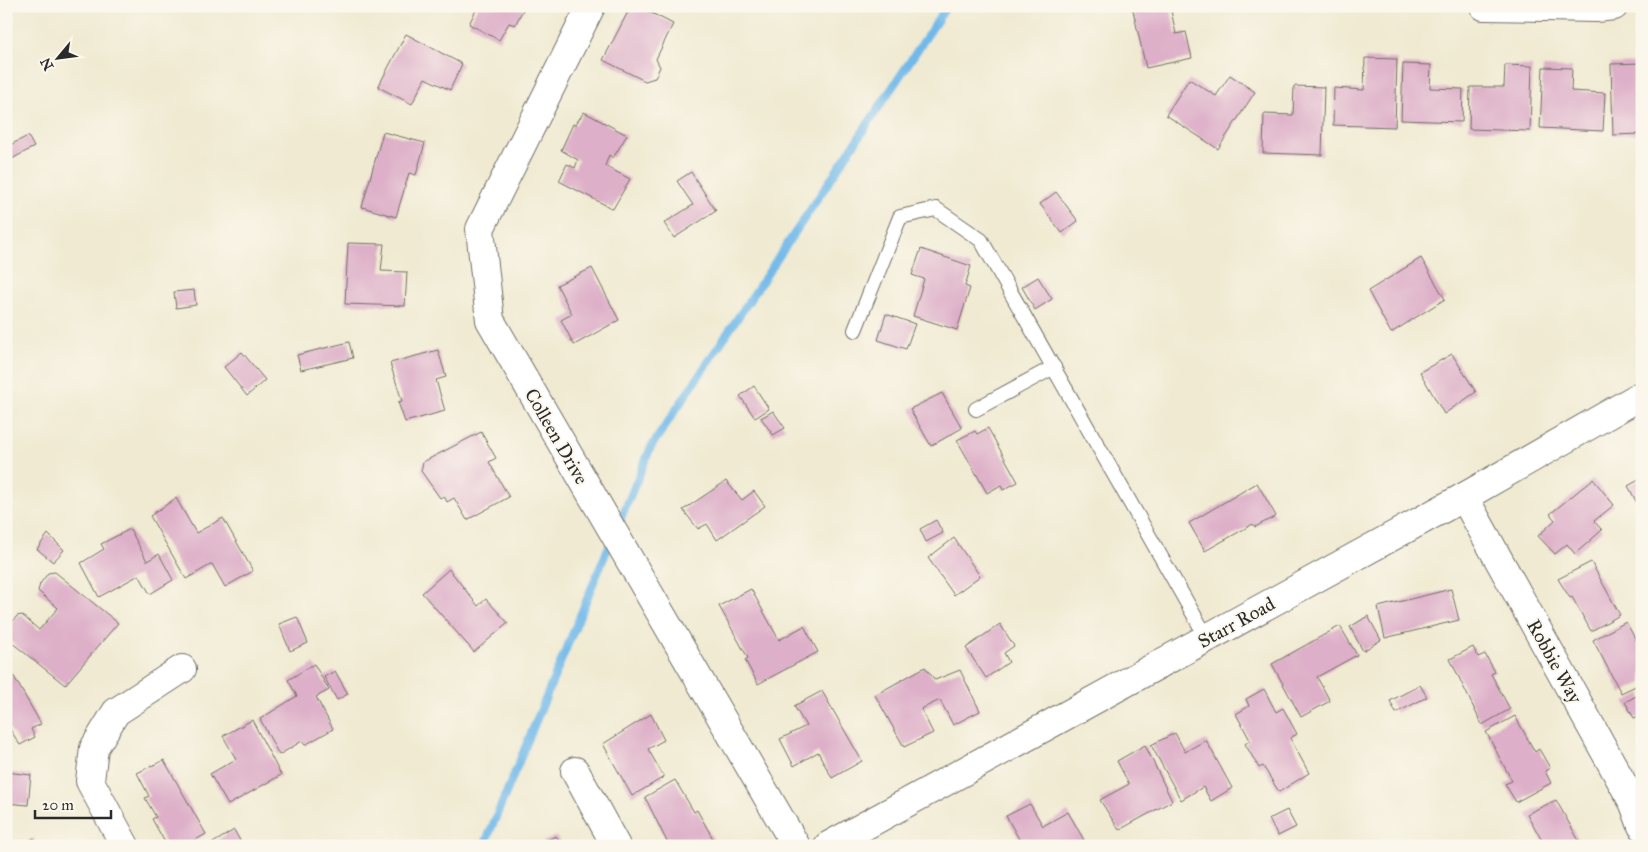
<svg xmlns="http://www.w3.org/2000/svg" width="1648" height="852" font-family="'IM FELL Great Primer',serif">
	<rect width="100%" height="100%" fill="#fbf7ec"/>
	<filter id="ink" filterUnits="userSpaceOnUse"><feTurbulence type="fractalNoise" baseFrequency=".02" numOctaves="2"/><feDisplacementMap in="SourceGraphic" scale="10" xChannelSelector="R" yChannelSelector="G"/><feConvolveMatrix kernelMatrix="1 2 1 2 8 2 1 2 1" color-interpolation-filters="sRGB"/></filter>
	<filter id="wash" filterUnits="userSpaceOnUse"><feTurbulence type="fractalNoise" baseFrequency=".0096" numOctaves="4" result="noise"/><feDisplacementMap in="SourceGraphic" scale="20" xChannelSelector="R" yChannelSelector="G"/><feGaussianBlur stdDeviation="1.12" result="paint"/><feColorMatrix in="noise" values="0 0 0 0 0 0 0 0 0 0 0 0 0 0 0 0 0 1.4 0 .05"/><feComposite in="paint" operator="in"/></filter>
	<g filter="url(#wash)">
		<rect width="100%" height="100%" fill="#f0ead2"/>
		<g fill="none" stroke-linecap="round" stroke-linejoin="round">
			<g stroke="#71b9e9" stroke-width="8">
				<polyline points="618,525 651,447 947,6"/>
				<polyline points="484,846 611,541"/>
			</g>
		</g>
		<g id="blocks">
			<g fill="#ddafc8">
				<polygon points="478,6 525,6 515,25 509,23 499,40 469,24"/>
				<polygon points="631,6 638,6 673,24 656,59 660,67 655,78 645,81 603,60"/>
				<polygon points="1132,6 1170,6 1176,34 1186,32 1192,58 1146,68"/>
				<polygon points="406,34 462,64 450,90 425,78 412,104 378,87"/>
				<polygon points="1365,58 1397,59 1395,127 1333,125 1334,88 1364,90"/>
				<polygon points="1642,63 1642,134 1613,135 1611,64"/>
				<polygon points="1403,64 1431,65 1430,88 1463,89 1462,122 1401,120"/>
				<polygon points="1505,65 1532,66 1530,131 1469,129 1470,87 1504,87"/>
				<polygon points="1543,67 1572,68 1571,91 1605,93 1603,131 1540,128"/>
				<polygon points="1230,75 1255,92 1218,149 1166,115 1189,79 1216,96"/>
				<polygon points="1294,86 1324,87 1322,155 1263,153 1264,114 1293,115"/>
				<polygon points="584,112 627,135 613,158 609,155 605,166 630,179 613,209 559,181 567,164 575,168 578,160 561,150 573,124 575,125"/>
				<polygon points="383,132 425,143 416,175 409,173 396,217 362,207"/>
				<polygon points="28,136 34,147 6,162 6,147"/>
				<polygon points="691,172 716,211 674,238 664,223 693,205 677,181"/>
				<polygon points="1056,192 1078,221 1062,233 1040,204"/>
				<polygon points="348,243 384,244 381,271 407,272 405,306 345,304"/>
				<polygon points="921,249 971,266 965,286 970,288 957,330 913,316 924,279 912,275"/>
				<polygon points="1421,258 1445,299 1391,333 1368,291"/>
				<polygon points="592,268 619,320 574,345 561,320 572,314 557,285"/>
				<polygon points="1038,277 1052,299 1035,310 1022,287"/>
				<polygon points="194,290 196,305 176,308 174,292"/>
				<polygon points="886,314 915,324 906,349 878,340"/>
				<polygon points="349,342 353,358 301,370 297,355"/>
				<polygon points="438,350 446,377 436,380 445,411 405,422 398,402 402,401 390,363"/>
				<polygon points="242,352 265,380 247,396 224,367"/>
				<polygon points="1452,354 1476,392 1444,414 1420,372"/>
				<polygon points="754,386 769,409 755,418 740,396"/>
				<polygon points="942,393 962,428 931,446 910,409"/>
				<polygon points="773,411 785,428 773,435 761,418"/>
				<polygon points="988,428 1018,482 1003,490 1001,485 987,493 957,440 975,431 977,434"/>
				<polygon points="481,432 496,458 489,462 509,497 467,520 454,498 447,502 444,496 440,498 421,471 423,462"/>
				<polygon points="1642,478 1642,512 1628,486"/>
				<polygon points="1593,479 1614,505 1594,521 1602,530 1575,554 1567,544 1555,554 1538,536 1555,520 1550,514"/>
				<polygon points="726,481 742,500 754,491 765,506 717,540 707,524 698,529 683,510"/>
				<polygon points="1257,483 1276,516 1255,527 1253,524 1205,551 1189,523"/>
				<polygon points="176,498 196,533 223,518 253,571 225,587 212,564 186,579 150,516"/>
				<polygon points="936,520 943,533 926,542 920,529"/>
				<polygon points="130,529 147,561 159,554 173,580 150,594 139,575 99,597 81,563 104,549 101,544"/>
				<polygon points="48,534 64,550 53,562 37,549"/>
				<polygon points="954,538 980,576 954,595 928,558"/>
				<polygon points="1591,562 1620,615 1591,631 1572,597 1570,598 1558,579"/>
				<polygon points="449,569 478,606 486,599 508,623 474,652 422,593"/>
				<polygon points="55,572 118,623 65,685 6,638 6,629 17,616 22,615 39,630 58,608 38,591 40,584 48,573"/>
				<polygon points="751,589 779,640 804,626 818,652 758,684 745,660 748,658 719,606"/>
				<polygon points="1451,589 1459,620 1385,638 1378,607"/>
				<polygon points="1368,616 1381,640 1363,651 1350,627"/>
				<polygon points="297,617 308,643 290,651 279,624"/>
				<polygon points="1626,622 1642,651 1642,683 1621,693 1593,640"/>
				<polygon points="1000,624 1014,646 1004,653 1009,662 986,678 966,648"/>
				<polygon points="1340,626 1357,655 1317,677 1330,701 1301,717 1272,664"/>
				<polygon points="1473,647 1478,657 1485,654 1495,672 1491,674 1510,709 1482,725 1450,659"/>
				<polygon points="314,664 329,690 316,697 333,729 305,745 302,741 279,755 260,719 297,696 288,680"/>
				<polygon points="925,667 935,680 960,670 980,711 953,725 940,700 921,709 933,733 904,747 875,695"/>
				<polygon points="335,671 348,694 337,700 324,677"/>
				<polygon points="13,675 41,724 31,729 35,737 20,745 6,723 6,679"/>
				<polygon points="1420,685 1427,697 1396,713 1390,701"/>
				<polygon points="1264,689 1276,712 1283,708 1297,734 1290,738 1309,773 1279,792 1263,766 1259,768 1245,744 1250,740 1236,714 1249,706 1246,699"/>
				<polygon points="822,691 862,761 832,778 818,752 794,766 780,739 806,726 794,706"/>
				<polygon points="1642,693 1642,725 1637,717 1634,718 1625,702"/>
				<polygon points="651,714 664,740 648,749 664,777 632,796 603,744"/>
				<polygon points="1515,716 1535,752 1539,749 1550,768 1545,771 1551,783 1516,802 1505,784 1512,781 1486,732"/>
				<polygon points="252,720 281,775 228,805 210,774 236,759 223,736"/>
				<polygon points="1175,733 1185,752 1206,740 1232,788 1211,801 1203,787 1181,800 1151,745"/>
				<polygon points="1145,745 1172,801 1119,830 1100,800 1129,784 1117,761"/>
				<polygon points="164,760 206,834 185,846 167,846 152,819 156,817 145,798 149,796 137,773"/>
				<polygon points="6,772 31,775 28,805 6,803"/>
				<polygon points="675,780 694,812 697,810 717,846 669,846 645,797"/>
				<polygon points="1556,800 1582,846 1545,846 1527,814"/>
				<polygon points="1030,804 1043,826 1068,812 1084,840 1073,846 1023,846 1006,816"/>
				<polygon points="1287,810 1296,827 1278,836 1269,819"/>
				<polygon points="234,830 243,846 208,846"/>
				<polygon points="556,836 562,846 545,846 543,842"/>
				<polygon points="34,838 38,846 20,846"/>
			</g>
		</g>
	</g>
	<g filter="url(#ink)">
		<use href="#blocks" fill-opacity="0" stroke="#706e65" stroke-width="1"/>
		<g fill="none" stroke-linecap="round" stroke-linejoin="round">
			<g stroke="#706e65" stroke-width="16">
				<g id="service">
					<polyline points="855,330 900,217 936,209 981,240 1207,638"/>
					<polyline points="976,409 1054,367"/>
				</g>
			</g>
			<g stroke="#706e65" stroke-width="30">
				<g id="minor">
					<polyline points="591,6 480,229 490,320 796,846"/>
					<polyline points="1484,6 1596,8 1614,6"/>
					<polyline points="1464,497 1634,804 1642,826"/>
					<polyline points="575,771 616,846"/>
					<polyline points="125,846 90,781 94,748 116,712 182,669"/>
					<polyline points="828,846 1464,497 1642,395"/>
				</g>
			</g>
			<use href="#service" stroke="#fff" stroke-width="14"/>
			<use href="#minor" stroke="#fff" stroke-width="28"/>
		</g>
	</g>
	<g text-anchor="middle" stroke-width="4" stroke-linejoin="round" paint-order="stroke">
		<g font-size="19" fill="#2b2b2b" stroke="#fbf7ec">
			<text transform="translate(557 436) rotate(60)" y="7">Colleen Drive</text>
			<text transform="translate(1236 622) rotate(-29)" y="7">Starr Road</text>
			<text transform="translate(1555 661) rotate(61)" y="7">Robbie Way</text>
		</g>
	</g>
	<rect width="1648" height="852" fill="none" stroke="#fbf7ec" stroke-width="25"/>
	<g transform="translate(58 58) rotate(241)" stroke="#fbf7ec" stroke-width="4" paint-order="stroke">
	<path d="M0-4L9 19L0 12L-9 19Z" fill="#2b2b2b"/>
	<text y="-8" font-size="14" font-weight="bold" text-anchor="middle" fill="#2b2b2b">N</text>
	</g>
	<path d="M35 810v8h76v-8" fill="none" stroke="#2b2b2b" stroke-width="2.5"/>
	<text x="42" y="810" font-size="15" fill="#2b2b2b" stroke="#fbf7ec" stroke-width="4" paint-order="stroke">20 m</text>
</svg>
